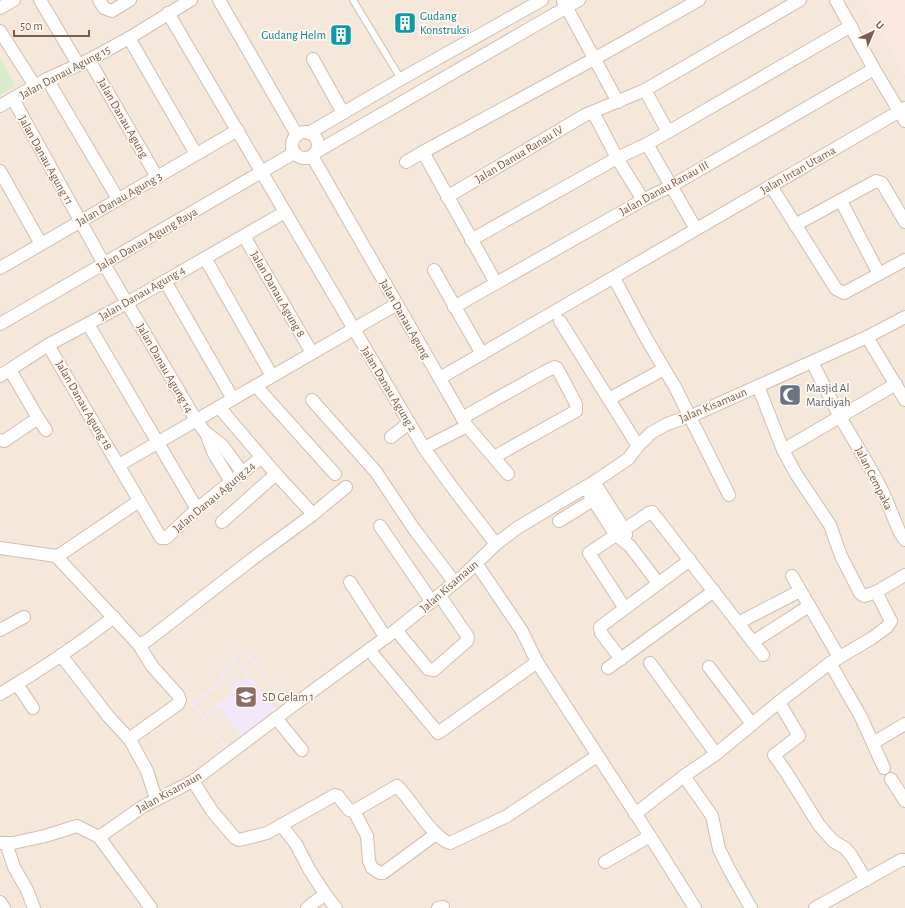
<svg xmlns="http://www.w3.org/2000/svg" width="905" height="908" font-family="'Alegreya Sans',sans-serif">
	<rect width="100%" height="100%" fill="#fdf6ec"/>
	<polygon fill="#f5e8da" points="0,0 862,0 905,74 905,908 0,908"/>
	<polygon fill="#fde8e0" points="862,0 905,0 905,74"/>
	<path fill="#f3e8fa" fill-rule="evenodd" d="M 245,649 L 287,703 L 227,750 L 191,704 L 222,679 L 219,674 L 233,663 L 231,659 ZM 244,651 L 286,703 L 277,710 L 235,659 ZM 236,662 L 241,668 L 235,674 L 230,667 ZM 229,668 L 239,680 L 231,686 L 221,674 ZM 241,670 L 247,678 L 242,682 L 236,674 ZM 224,680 L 234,691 L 204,716 L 195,705 ZM 219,707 L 242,737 L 228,748 L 204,719 Z"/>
	<polygon fill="#d8ecc9" points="0,57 15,86 0,95"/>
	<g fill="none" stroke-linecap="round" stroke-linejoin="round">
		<g stroke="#d1beb0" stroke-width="8">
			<polyline id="service" points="353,0 401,79"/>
		</g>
		<g stroke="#d1beb0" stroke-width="14">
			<g id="minor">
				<polyline points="40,0 78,64"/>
				<polyline points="99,0 104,8 112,11 130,0"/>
				<polyline points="219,0 297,135"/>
				<polyline points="836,0 874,69 905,121"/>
				<polyline points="563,1 618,102"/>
				<polyline points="0,8 14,0"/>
				<polyline points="168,13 424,448 452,487 496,544"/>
				<polyline points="0,31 35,86"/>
				<polyline points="129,38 196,154"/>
				<polyline points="313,59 343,113"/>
				<polyline points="89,60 157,177"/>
				<polyline points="47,79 118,199"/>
				<polyline points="645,90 668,132"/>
				<polyline points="13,99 104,264 196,420 205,432 222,445 242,472"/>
				<polyline points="0,106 47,79 89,60 129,38 191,0"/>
				<polyline points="593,112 617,158 643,200"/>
				<circle cx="305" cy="145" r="13"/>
				<polyline points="309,133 401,79 542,0"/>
				<polyline points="647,144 696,229"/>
				<polyline points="316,152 579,0"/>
				<polyline points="423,152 496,283"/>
				<polyline points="312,156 467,426 508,474"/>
				<polyline points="406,162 423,152 594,59 699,0"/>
				<polyline points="0,171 41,244"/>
				<polyline points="771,186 836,289 844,293 905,260"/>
				<polyline points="447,197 585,115 645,90 800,0"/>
				<polyline points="841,201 879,274"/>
				<polyline points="795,225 876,181 882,183 905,222"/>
				<polyline points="244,236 312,353"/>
				<polyline points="471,240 617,158 647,144 668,132 851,26"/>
				<polyline points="205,258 272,376"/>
				<polyline points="0,268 238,130"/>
				<polyline points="434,270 482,354"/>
				<polyline points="614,278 646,338 675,387 729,495"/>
				<polyline points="165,281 233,399"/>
				<polyline points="454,307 643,200 671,186 874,69"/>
				<polyline points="560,321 638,446"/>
				<polyline points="0,324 294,153"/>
				<polyline points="88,324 197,509"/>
				<polyline points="867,337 905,400"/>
				<polyline points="48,345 161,538 166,538 197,509 258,460"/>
				<polyline points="812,362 840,417 872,471 883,492 900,533 905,540"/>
				<polyline points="10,370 38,418 46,430"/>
				<polyline points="0,376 48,345 127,303 285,212"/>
				<polyline points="440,378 905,108"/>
				<polyline points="256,386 335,474"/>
				<polyline points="758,386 783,450 796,474 830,525 841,556 860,593 864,596 876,592"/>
				<polyline points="609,399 664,369"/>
				<polyline points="312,400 376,472 414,529 455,583"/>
				<polyline points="462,418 546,371 555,367 557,368 576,404 576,411 494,457"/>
				<polyline points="206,433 213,452 231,482"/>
				<polyline points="391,437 409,423"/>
				<polyline points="0,440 4,441 7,439 38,418"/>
				<polyline points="424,448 467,426"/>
				<polyline points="783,450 896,384"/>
				<polyline points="119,465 397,304"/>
				<polyline points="594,482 624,529 626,535"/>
				<polyline points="585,487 615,534 630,546 658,583"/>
				<polyline points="312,515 346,487"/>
				<polyline points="559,521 593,500"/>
				<polyline points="222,522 276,474"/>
				<polyline points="380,526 432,602"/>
				<polyline points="0,548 56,556 61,554 139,501"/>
				<polyline points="56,556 139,645 148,640 251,560 311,516 311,512 276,474 219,407"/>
				<polyline points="476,563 522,631 537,662 650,836 695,908"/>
				<polyline points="792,576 839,657"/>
				<polyline points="350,582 386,638"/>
				<polyline points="624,607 589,553 649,513 652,512 763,655"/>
				<polyline points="738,623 800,591"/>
				<polyline points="0,630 24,617"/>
				<polyline points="396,630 428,669 434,670 467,641 468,637 440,596"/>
				<polyline points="753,642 809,606"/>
				<polyline points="370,651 438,733 537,662"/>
				<polyline points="61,655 108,716 130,740 147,771 156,799"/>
				<polyline points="621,659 601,633 600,627 690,560"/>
				<polyline points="650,663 716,754"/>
				<polyline points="830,663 861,717 884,768"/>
				<polyline points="709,667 752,724"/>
				<polyline points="608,668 714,591"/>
				<polyline points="17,684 33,708"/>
				<path d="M 0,694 C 39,671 78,645 114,617"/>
				<polyline points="779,702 799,736 774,755 786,772 819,825 833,841 845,848 851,855 866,880"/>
				<polyline points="276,718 302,750"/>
				<polyline points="129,739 178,704 180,700 178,695 152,666 139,645"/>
				<polyline points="873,743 905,724"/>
				<polyline points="684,776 712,816 719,849 730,871 751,908"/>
				<polyline points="891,779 905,801"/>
				<path d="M 193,781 L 212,811 L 235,838 L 239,840 L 267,833 L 335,795 L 338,796 L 349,810 L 354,811 L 397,786 C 411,799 433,839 450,843 L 507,816 L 597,756"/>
				<polyline points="354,811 367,836 369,861 372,868 380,873 383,873 436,834"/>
				<polyline points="635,814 684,776 716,754 779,702 830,663 872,638 887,627 891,621 876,592 905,575"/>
				<polyline points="281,825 296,844 309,869 325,894 336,908"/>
				<polyline points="99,837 151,908"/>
				<polyline points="0,843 13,843 45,836 77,826 99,837 142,807 193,781 295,704 396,630 464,575 496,544 517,528 594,482 628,459 638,446 651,433 667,424 696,414 867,337 905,317"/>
				<polyline points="6,843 14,867 27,890 34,908"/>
				<polyline points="605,862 650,836"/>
				<polyline points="0,902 4,908"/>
				<polyline points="307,908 325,894"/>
				<polyline points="438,908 443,907"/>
				<polyline points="815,908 901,860 905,860"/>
			</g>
		</g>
		<use href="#service" stroke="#fff" stroke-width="6"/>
		<use href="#minor" stroke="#fff" stroke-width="12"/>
	</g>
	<defs>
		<g id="building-square" transform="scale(1.15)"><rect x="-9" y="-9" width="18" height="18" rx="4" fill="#0f9aa8" stroke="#fffaf3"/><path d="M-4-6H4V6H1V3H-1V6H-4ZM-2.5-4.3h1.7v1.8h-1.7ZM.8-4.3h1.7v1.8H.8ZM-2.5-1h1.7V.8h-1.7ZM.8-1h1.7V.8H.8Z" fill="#fff"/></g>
		<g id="mosque-square" transform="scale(1.15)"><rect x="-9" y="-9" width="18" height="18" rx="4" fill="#6b7280" stroke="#fffaf3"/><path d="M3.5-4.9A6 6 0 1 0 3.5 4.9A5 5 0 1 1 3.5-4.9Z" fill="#fff"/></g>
		<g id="school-square" transform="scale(1.15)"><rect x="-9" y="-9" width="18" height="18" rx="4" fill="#8d6e63" stroke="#fffaf3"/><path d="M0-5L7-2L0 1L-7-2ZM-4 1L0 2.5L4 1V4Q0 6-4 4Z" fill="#fff"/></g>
	</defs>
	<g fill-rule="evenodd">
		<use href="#building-square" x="405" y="23"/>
		<use href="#building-square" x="341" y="35"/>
		<use href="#mosque-square" x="790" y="395"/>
		<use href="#school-square" x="246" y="697"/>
	</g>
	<g text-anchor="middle" stroke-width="3.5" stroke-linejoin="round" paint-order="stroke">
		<g font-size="12" fill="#0d838f" stroke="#fffaf3" text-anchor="start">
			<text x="420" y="20">Gudang<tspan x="420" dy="14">Konstruksi</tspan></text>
			<text x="326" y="39" text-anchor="end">Gudang Helm</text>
		</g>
		<g font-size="12" fill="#7a5c4d" stroke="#fffaf3">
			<text transform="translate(65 72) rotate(-28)" y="4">Jalan Danau Agung 15</text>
			<text transform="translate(123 118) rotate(60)" y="4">Jalan Danau Agung</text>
			<text transform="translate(519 154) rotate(-31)" y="4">Jalan Danua Ranau IV</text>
			<text transform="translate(46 160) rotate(61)" y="4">Jalan Danau Agung 11</text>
			<text transform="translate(798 170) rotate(-30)" y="4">Jalan Intan Utama</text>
			<text transform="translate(664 188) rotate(-29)" y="4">Jalan Danau Ranau III</text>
			<text transform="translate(119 199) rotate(-30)" y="4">Jalan Danau Agung 3</text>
			<text transform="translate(147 239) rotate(-30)" y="4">Jalan Danau Agung Raya</text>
			<text transform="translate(142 293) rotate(-30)" y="4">Jalan Danau Agung 4</text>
			<text transform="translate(278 294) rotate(60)" y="4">Jalan Danau Agung 8</text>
			<text transform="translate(405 319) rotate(60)" y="4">Jalan Danau Agung</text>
			<text transform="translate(165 368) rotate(60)" y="4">Jalan Danau Agung 14</text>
			<text transform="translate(389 389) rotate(59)" y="4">Jalan Danau Agung 2</text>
			<text transform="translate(84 405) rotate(60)" y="4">Jalan Danau Agung 18</text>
			<text transform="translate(713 405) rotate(-23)" y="4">Jalan Kisamaun</text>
			<text transform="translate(874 478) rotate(63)" y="4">Jalan Cempaka</text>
			<text transform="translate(214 497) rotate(-40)" y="4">Jalan Danau Agung 24</text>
			<text transform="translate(449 586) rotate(-41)" y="4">Jalan Kisamaun</text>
			<text transform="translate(169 792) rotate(-29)" y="4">Jalan Kisamaun</text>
		</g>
		<g font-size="12" fill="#5b616d" stroke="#fffaf3" text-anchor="start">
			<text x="806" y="392">Masjid Al<tspan x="806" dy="14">Mardiyah</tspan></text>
		</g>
		<g font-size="12" fill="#785e54" stroke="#fffaf3" text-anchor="start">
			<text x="262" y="701">SD Gelam 1</text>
		</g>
	</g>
	<g transform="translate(873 32) rotate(44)" stroke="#fffaf3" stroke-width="3" paint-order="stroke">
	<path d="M0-3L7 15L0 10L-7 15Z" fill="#7a5c4d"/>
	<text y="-6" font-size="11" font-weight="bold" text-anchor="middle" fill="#7a5c4d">U</text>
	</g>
	<path d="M14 30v6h75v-6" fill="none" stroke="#7a5c4d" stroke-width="2"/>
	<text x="20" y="30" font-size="12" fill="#7a5c4d" stroke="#fffaf3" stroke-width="3" paint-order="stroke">50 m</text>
</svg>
